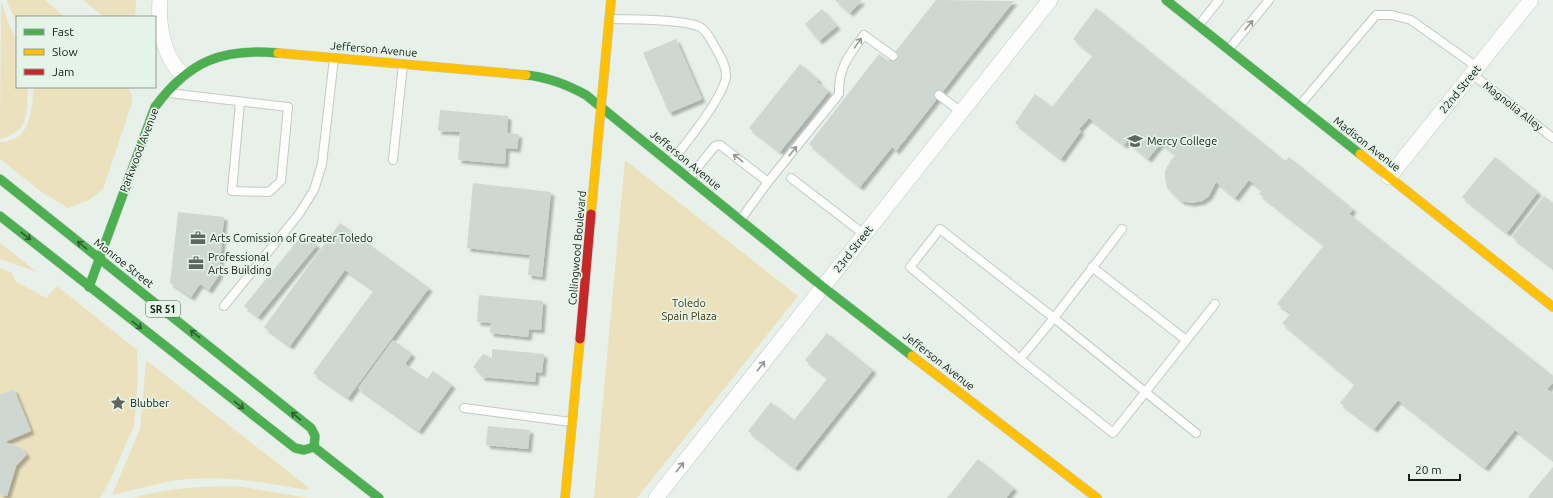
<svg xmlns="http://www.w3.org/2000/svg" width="1553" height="498" font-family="Ubuntu,sans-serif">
	<defs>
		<filter id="shadow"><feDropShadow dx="3.5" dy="3.5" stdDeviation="1" flood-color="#0004"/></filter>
	</defs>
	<rect width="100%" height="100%" fill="#e8f0ea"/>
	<g fill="#ebe1bd">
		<path d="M 1,0 L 9,25 L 17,41 L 17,87 L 28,87 C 26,113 30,132 0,139 Z"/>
		<polygon points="7,0 45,0 65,17 17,17 17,23 8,5"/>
		<polygon points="83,0 136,0 135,17 104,17"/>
		<path d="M 34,87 L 128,87 L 132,95 L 132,103 L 103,189 L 89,200 L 68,208 L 43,193 L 0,159 L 0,142 C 32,141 31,111 34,87 Z"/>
		<polygon points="625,160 798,296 637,498 594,498"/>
		<polygon points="0,243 37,272 0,259"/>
		<polygon points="0,268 12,273 15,281 46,298 57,286 137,350 138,379 134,426 111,478 100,498 0,498 0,494 7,496 16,466 27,454 21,448 5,442 31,430 14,389 0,395"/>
		<path d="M 146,360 L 309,488 L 308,490 C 261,482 214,473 166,482 C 148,486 130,491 112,495 L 140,429 Z"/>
		<path d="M 236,486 L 309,498 L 134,498 C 168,487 201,487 236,486 Z"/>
	</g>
	<g fill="#cfd7d3" filter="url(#shadow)">
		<polygon points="835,0 862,0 850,13"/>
		<polygon points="936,0 1014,1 896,151 892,147 860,187 809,144 879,54 888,61"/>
		<polygon points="1096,8 1285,161 1289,157 1353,209 1349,214 1553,376 1553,383 1547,389 1553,394 1553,460 1515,430 1485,468 1398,400 1374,429 1340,403 1355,384 1282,323 1291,313 1277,304 1324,245 1259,194 1262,190 1249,180 1235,198 1216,182 1209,196 1202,201 1191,203 1181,201 1167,188 1165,178 1165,171 1171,160 1176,155 1161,143 1148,159 1127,141 1124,145 1089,118 1079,129 1081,131 1061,159 1015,123 1035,94 1052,107 1093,55 1073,39"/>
		<polygon points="822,9 837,26 819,41 805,24"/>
		<polygon points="676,39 702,99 669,113 643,53"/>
		<polygon points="800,64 819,80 817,82 829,91 780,152 749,128"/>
		<polygon points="440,110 508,116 507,133 519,134 517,149 506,148 505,164 458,160 460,132 438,131"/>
		<polygon points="1495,157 1538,192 1507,233 1462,197"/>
		<polygon points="473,183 551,192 542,277 528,275 530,255 467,248"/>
		<polygon points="1544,196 1553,203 1553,268 1512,237"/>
		<polygon points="178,212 224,217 219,275 209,290 200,284 191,297 170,283"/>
		<polygon points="340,223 429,288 348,398 313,373 374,290 345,270 290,346 264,327"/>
		<polygon points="303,234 317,245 258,317 244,306"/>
		<polygon points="479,295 543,301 541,330 529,329 528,337 490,333 491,323 477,322"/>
		<polygon points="827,333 873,370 795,468 748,431 771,402 794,420 828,378 805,360"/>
		<polygon points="393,340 412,354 405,364 427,379 433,371 452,385 419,431 358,388"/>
		<polygon points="492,349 544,354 542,373 536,372 535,382 481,377 481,373 473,367 483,354 492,358"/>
		<polygon points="14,389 31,431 5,442 21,448 27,454 16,466 7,496 0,494 0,395"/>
		<polygon points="488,426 530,430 528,449 486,445"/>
		<polygon points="978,459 1014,488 1006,498 947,498"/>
		<polygon points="1553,467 1553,498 1530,498 1528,497"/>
	</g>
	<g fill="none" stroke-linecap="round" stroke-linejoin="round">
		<g stroke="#c3cac5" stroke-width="10">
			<g id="lane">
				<path d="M 609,19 C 632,19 677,19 698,26 C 707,30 710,39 715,47 C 720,56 726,65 726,75 C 726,94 684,146 671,162"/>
				<polyline points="1199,25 1219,0"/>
				<polyline points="1229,49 1269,0"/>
				<polyline points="1472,74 1553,138"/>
				<polyline points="169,93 288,107 281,181 269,192 232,191 240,102"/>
				<polyline points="939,95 961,112"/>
				<polyline points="1300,105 1376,15 1392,15 1411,20 1477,67"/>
				<polyline points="393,160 403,64"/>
				<polyline points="689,178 715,146 720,145 768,182"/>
				<polyline points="791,178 865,235"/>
				<path d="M 741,219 L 768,182 L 839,94 C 838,68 849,55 864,35 L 893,56"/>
				<polygon points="940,229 1054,318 1020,359 910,267"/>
				<polyline points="1122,229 1054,318 1196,433"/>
				<polyline points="1092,267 1186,340"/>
				<polyline points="224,306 299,214 314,190 322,164 334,58"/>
				<polyline points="1020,359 1113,433 1215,304"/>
				<polyline points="464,408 571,422"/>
			</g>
		</g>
		<g stroke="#c3cac5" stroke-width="16">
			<g id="street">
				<path d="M 160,0 C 158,26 163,56 182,74"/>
				<polyline points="1389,177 1531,0"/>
				<polyline points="656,498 1050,0"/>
			</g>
		</g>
		<g stroke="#c3cac5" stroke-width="10">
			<g id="fast">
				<polyline points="1166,0 1360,154"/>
				<path d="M 526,75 C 548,77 566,84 586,95 L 823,287 L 912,356"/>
				<polyline points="0,179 311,428 315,436 314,447"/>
				<polyline points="0,216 295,448 304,450 314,447"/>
				<path d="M 89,287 L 155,107 C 189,61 222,48 278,53"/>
				<polyline points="314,447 379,498"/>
			</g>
		</g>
		<g stroke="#c3cac5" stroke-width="10">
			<g id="slow">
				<polyline points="278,53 526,75"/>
				<polyline points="1360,154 1553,307"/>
				<polyline points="591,214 611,0"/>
				<polyline points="912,356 1097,498"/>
				<polyline points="565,498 580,339"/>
			</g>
		</g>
		<g stroke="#c3cac5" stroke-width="10">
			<polyline id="jam" points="580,339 591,214"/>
		</g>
		<use href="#lane" stroke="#fcfdfc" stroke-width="8"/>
		<use href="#street" stroke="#fcfdfc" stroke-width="15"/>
		<use href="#fast" stroke="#4caf50" stroke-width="9"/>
		<use href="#slow" stroke="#ffc107" stroke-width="9"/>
		<use href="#jam" stroke="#c62828" stroke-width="9"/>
	</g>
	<defs><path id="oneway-shaft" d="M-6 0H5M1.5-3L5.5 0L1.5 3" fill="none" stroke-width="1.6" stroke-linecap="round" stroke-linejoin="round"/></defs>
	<g stroke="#949794">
		<use href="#oneway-shaft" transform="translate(1249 25) rotate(-50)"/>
		<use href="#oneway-shaft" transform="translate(858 43) rotate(-55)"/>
		<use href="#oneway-shaft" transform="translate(793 151) rotate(-51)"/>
		<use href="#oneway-shaft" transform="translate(738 158) rotate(-142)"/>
		<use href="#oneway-shaft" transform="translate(761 366) rotate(-52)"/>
		<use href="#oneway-shaft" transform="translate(680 467) rotate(-52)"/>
	</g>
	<g stroke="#2e5e30">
		<use href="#oneway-shaft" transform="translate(26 236) rotate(38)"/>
		<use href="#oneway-shaft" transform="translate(82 245) rotate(-141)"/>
		<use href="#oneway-shaft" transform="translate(137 325) rotate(38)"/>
		<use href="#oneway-shaft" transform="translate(195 334) rotate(-142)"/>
		<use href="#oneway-shaft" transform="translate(239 405) rotate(38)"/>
		<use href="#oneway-shaft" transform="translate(296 416) rotate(-140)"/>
	</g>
	<defs>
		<g id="university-bare" transform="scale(1.2)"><path d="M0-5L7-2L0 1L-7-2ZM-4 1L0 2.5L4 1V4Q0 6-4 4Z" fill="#5f6660" stroke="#e4f4e8" stroke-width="2.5" paint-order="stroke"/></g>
		<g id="office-bare" transform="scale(1.2)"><path d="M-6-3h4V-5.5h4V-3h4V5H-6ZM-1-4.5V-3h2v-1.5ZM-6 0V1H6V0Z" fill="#5f6660" stroke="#e4f4e8" stroke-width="2.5" paint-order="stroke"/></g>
		<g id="sight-bare" transform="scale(1.2)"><path d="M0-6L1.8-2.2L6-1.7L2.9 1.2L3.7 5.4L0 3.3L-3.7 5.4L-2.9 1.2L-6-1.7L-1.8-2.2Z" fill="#5f6660" stroke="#e4f4e8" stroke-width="2.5" paint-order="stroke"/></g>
	</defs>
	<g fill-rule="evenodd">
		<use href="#university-bare" x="1135" y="141"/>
		<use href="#office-bare" x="198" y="238"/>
		<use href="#office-bare" x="196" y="263"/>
		<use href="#sight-bare" x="118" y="403"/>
	</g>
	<g text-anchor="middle" stroke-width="3.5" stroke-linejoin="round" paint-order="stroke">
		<rect fill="#e4f4e8" stroke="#535c55" stroke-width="1" x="146" y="301" width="34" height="16" rx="3"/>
		<g font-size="10" font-weight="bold" fill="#151b16">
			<text x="163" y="313">SR 51</text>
		</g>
		<g font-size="11" fill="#151b16" stroke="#e4f4e8">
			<text transform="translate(374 49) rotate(5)" y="4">Jefferson Avenue</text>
			<text transform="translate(1460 89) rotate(-51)" y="4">22nd Street</text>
			<text transform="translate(1513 106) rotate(38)" y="4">Magnolia Alley</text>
			<text transform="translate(1367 144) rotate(38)" y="4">Madison Avenue</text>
			<text transform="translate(139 150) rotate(-69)" y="4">Parkwood Avenue</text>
			<text transform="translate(686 160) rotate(39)" y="4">Jefferson Avenue</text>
			<text transform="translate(577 248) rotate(-85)" y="4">Collingwood Boulevard</text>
			<text transform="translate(853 249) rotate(-52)" y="4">23rd Street</text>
			<text transform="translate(124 263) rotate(38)" y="4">Monroe Street</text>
			<text transform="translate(939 361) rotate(38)" y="4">Jefferson Avenue</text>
		</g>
		<g font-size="11" fill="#151b16" stroke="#e4f4e8" text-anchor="start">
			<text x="1147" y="145">Mercy College</text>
			<text x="210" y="242">Arts Comission of Greater Toledo</text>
			<text x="208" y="261">Professional<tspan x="208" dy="13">Arts Building</tspan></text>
			<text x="130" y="407">Blubber</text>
		</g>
		<g font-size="11" fill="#433409" stroke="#e4f4e8">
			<text x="689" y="307">Toledo<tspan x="689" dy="13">Spain Plaza</tspan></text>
		</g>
	</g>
	<rect x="16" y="16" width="140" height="72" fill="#e4f4e8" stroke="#919d94"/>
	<rect x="24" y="29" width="20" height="6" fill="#4caf50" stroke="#919d94"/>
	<text x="52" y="36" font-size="12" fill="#151b16">Fast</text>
	<rect x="24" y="49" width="20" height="6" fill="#ffc107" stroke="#919d94"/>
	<text x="52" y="56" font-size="12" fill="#151b16">Slow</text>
	<rect x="24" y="69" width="20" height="6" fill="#c62828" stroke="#919d94"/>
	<text x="52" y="76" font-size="12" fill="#151b16">Jam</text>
	<path d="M1409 474v6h51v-6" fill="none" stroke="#151b16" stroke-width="2"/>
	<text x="1415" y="474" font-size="12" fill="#151b16" stroke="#e4f4e8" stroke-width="3" paint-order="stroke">20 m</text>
</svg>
